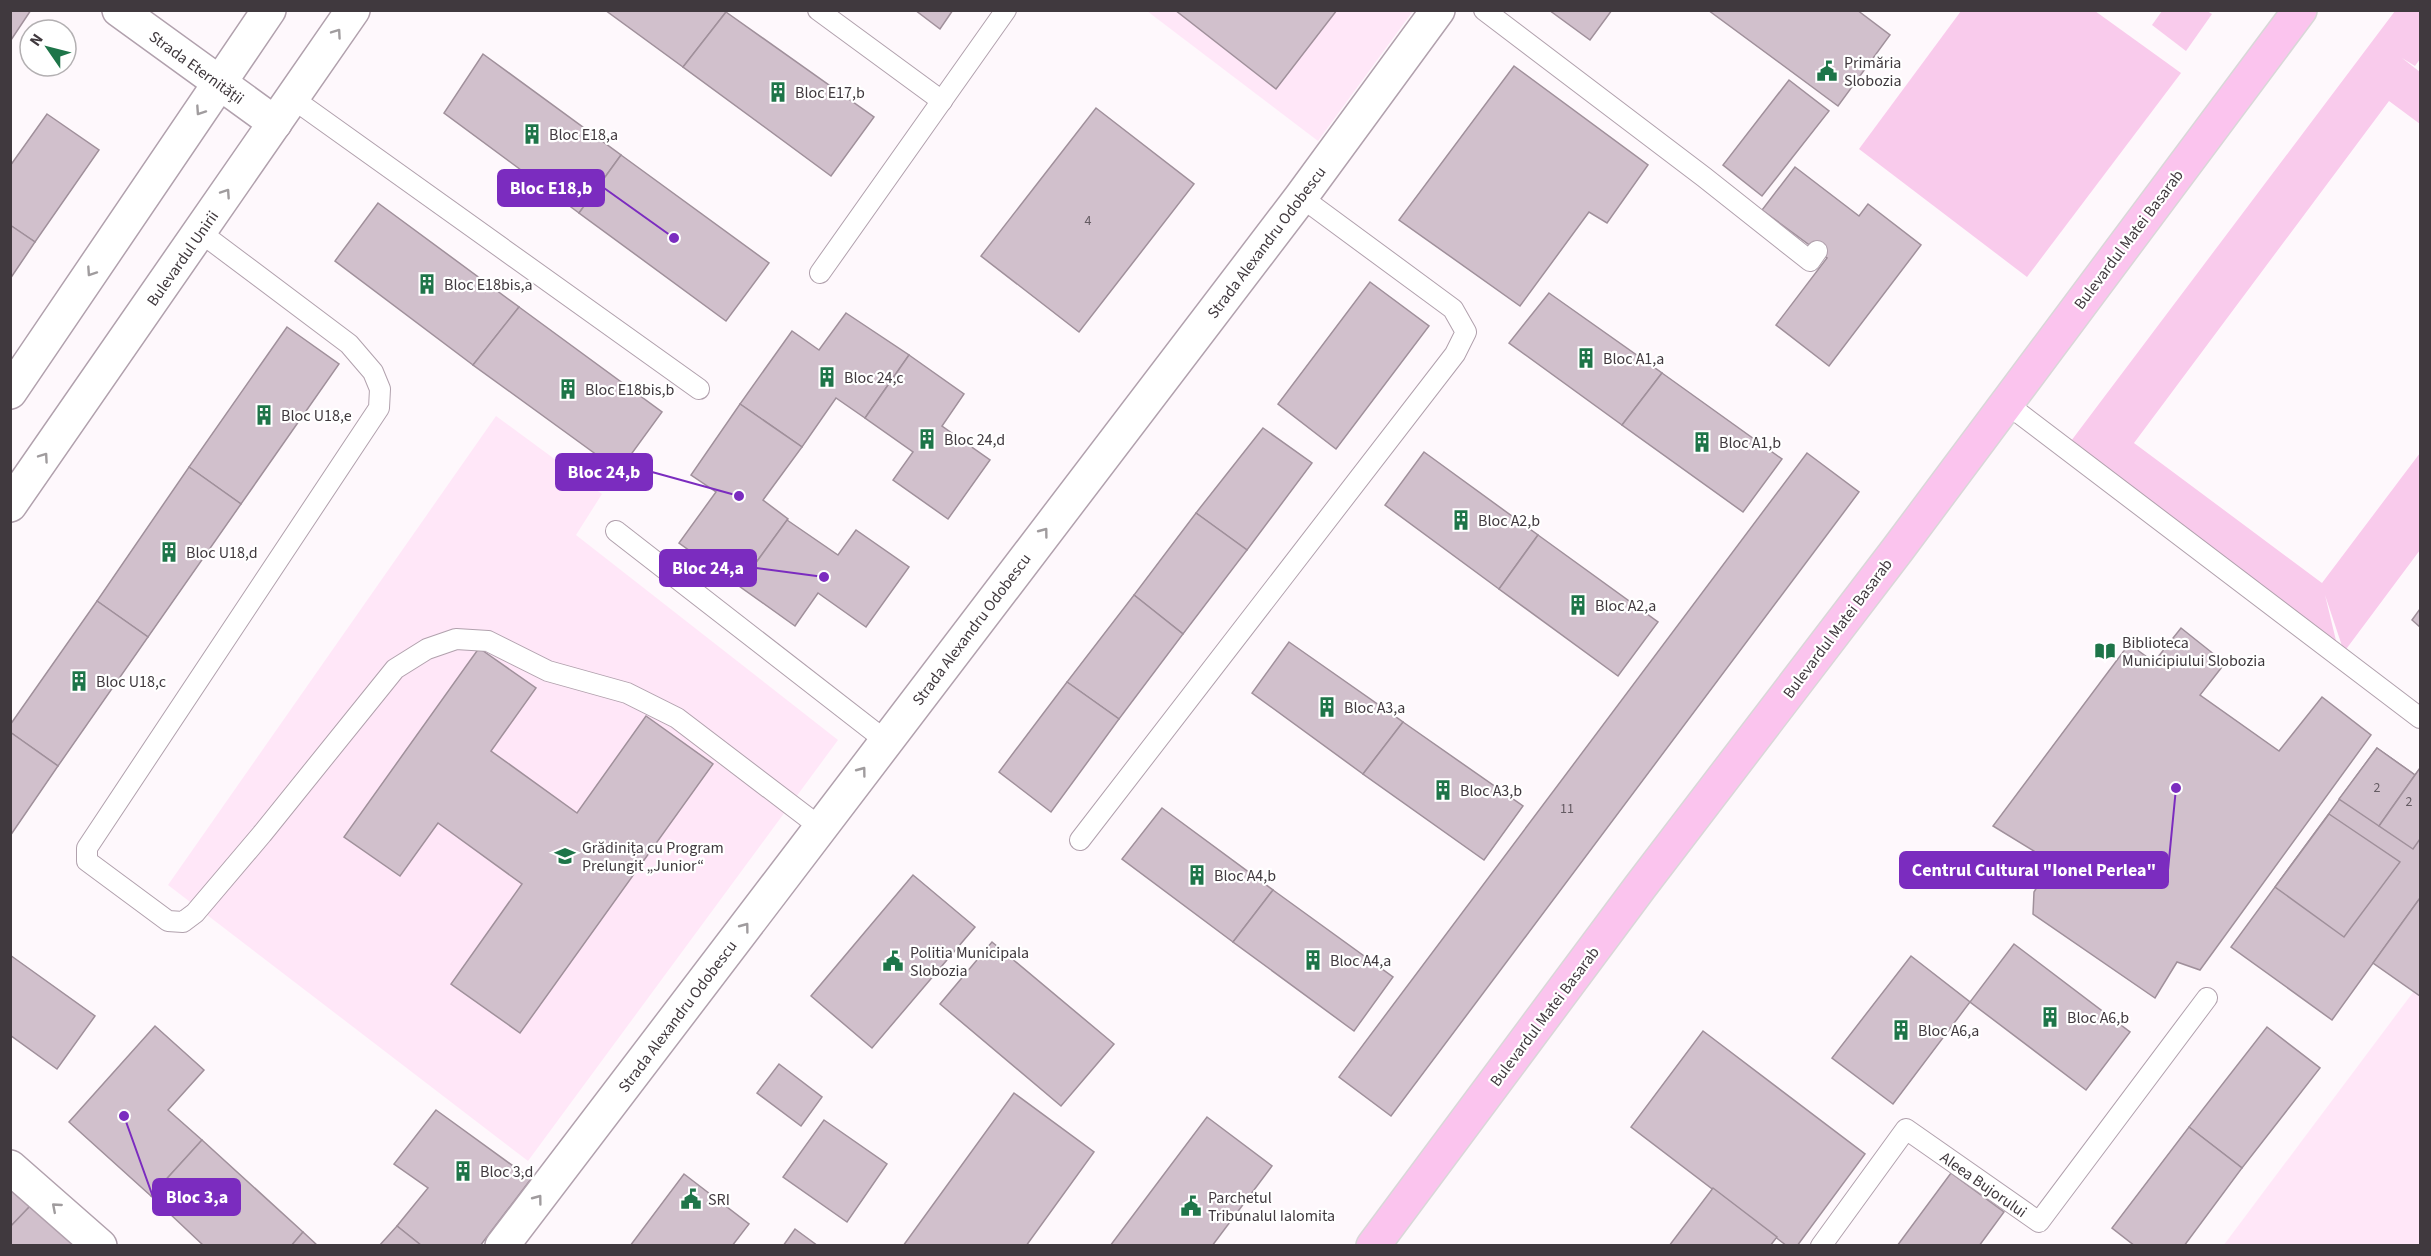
<svg xmlns="http://www.w3.org/2000/svg" width="2431" height="1256" font-family="'Source Sans 3',sans-serif">
	<rect width="100%" height="100%" fill="#fef8fc"/>
	<g fill="#ffe7f8">
		<polygon points="1147,11 1413,11 1318,141"/>
		<polygon points="496,416 602,494 576,535 838,740 528,1161 168,885"/>
		<polygon points="2414,991 2420,996 2420,1245 2223,1246"/>
	</g>
	<g fill="#f9cbec">
		<polygon points="1961,11 2095,11 2181,73 2027,277 1859,149"/>
		<polygon points="2162,11 2207,11 2212,14 2186,51 2152,25"/>
		<polygon points="2395,11 2420,11 2420,59 2415,66 2402,58 2420,72 2420,124 2389,101 2134,443 2322,583 2420,453 2420,550 2344,652 2325,595 2340,657 2065,449"/>
	</g>
	<g fill="#d1c0cc" stroke="#a0909b" stroke-width="1.5">
		<polygon points="10,10 31,10 11,40 10,39"/>
		<polygon points="605,10 725,10 726,12 683,67"/>
		<polygon points="915,10 953,10 940,29"/>
		<polygon points="1175,10 1337,10 1276,89"/>
		<polygon points="1549,10 1612,10 1590,40"/>
		<polygon points="1708,10 1857,10 1890,35 1838,106"/>
		<polygon points="726,12 874,117 831,176 683,67"/>
		<polygon points="483,54 621,155 579,213 444,113"/>
		<polygon points="1514,66 1648,165 1607,223 1589,212 1520,306 1399,220"/>
		<polygon points="1789,80 1829,111 1762,196 1723,165"/>
		<polygon points="1096,108 1194,184 1079,332 981,256"/>
		<polygon points="47,114 99,150 35,242 10,225 10,166"/>
		<polygon points="621,155 769,263 726,321 579,213"/>
		<polygon points="1795,167 1859,216 1868,204 1921,245 1829,366 1776,325 1827,258 1762,210"/>
		<polygon points="378,203 519,307 473,365 335,261"/>
		<polygon points="10,225 35,242 10,279"/>
		<polygon points="1370,282 1429,326 1336,449 1278,404"/>
		<polygon points="1549,293 1662,373 1622,425 1509,343"/>
		<polygon points="519,307 662,412 619,471 473,365"/>
		<polygon points="846,313 909,355 865,418 836,398 802,447 740,404 792,331 819,350"/>
		<polygon points="287,327 339,364 241,504 189,467"/>
		<polygon points="909,355 964,394 942,426 990,460 948,519 893,480 913,452 865,418"/>
		<polygon points="1662,373 1782,459 1743,512 1622,425"/>
		<polygon points="740,404 802,447 763,500 788,519 739,586 679,543 716,492 691,475"/>
		<polygon points="1263,428 1312,463 1247,550 1196,513"/>
		<polygon points="1424,452 1538,535 1499,589 1385,505"/>
		<polygon points="1807,453 1859,492 1391,1116 1339,1077"/>
		<polygon points="189,467 241,504 148,637 97,601"/>
		<polygon points="1196,513 1247,550 1183,634 1134,595"/>
		<polygon points="787,520 838,555 856,530 909,567 866,627 818,593 795,626 739,586"/>
		<polygon points="1538,535 1658,622 1618,676 1499,589"/>
		<polygon points="1134,595 1183,634 1119,719 1067,682"/>
		<polygon points="97,601 148,637 58,766 10,732 10,725"/>
		<polygon points="2420,609 2420,627 2412,620"/>
		<polygon points="2181,628 2225,663 2200,695 2279,751 2322,697 2371,735 2200,970 2177,962 2155,998 2033,914 2034,892 2052,862 1993,826 2129,644 2154,662"/>
		<polygon points="1289,642 1403,722 1363,774 1252,693"/>
		<polygon points="479,648 536,688 491,751 577,813 646,716 713,764 520,1033 451,984 522,884 438,823 400,876 344,837"/>
		<polygon points="1067,682 1119,719 1051,812 999,772"/>
		<polygon points="1403,722 1523,806 1484,860 1363,774"/>
		<polygon points="10,732 58,766 10,836"/>
		<polygon points="2377,748 2415,775 2420,768 2420,898 2332,1020 2231,947"/>
		<polygon points="2377,748 2415,775 2379,826 2339,799"/>
		<polygon points="2420,768 2420,839 2413,849 2379,826"/>
		<polygon points="1162,808 1273,890 1233,942 1122,859"/>
		<polygon points="2329,814 2400,862 2344,937 2275,887"/>
		<polygon points="913,875 975,927 872,1048 811,996"/>
		<polygon points="1273,890 1393,977 1354,1031 1233,942"/>
		<polygon points="2420,898 2420,996 2373,963"/>
		<polygon points="992,942 1114,1044 1061,1106 940,1004"/>
		<polygon points="2014,944 2130,1032 2086,1090 1970,1002"/>
		<polygon points="10,955 95,1016 57,1069 10,1035"/>
		<polygon points="1911,956 1970,1002 1893,1104 1832,1058"/>
		<polygon points="155,1026 204,1070 168,1110 202,1140 151,1196 69,1122"/>
		<polygon points="2267,1027 2320,1068 2242,1168 2189,1127"/>
		<polygon points="1703,1031 1865,1154 1797,1246 1787,1246 1631,1127"/>
		<polygon points="779,1064 822,1097 801,1126 757,1093"/>
		<polygon points="1014,1093 1094,1152 1026,1246 903,1246"/>
		<polygon points="436,1110 531,1179 480,1246 422,1246 397,1226 428,1188 394,1164"/>
		<polygon points="1207,1117 1272,1166 1212,1246 1110,1246"/>
		<polygon points="824,1120 887,1164 847,1222 783,1177"/>
		<polygon points="2189,1127 2242,1168 2184,1246 2135,1246 2112,1228"/>
		<polygon points="202,1140 303,1232 291,1246 204,1246 151,1196"/>
		<polygon points="1951,1173 2004,1212 1979,1246 1897,1246"/>
		<polygon points="684,1174 749,1224 732,1246 630,1246"/>
		<polygon points="10,1185 32,1204 10,1227"/>
		<polygon points="1713,1188 1777,1237 1770,1246 1669,1246"/>
		<polygon points="32,1204 78,1246 10,1246 10,1227"/>
		<polygon points="397,1226 422,1246 379,1246"/>
		<polygon points="795,1229 818,1246 783,1246"/>
		<polygon points="303,1232 318,1246 291,1246"/>
	</g>
	<g fill="none" stroke-linecap="round" stroke-linejoin="round">
		<g stroke="#b1a1ad" stroke-width="22">
			<g id="service">
				<polyline points="818,10 942,101"/>
				<polyline points="1484,10 1704,177 1810,261 1817,251"/>
				<polyline points="292,98 699,389"/>
				<polyline points="200,232 349,344 373,372 380,389 379,408 87,848 87,861 168,921 183,922 195,913 262,834 395,669 427,649 456,639 488,641 548,671 627,693 677,718 820,827"/>
				<polyline points="820,273 1006,10"/>
				<polyline points="2007,404 2420,718"/>
				<polyline points="616,531 886,741"/>
				<polyline points="1080,840 1455,354 1466,332 1453,309 1301,197"/>
				<polyline points="1821,1246 1906,1129 2039,1222 2207,998"/>
			</g>
		</g>
		<g stroke="#b1a1ad" stroke-width="36">
			<g id="minor">
				<polyline points="119,10 275,123"/>
				<polyline points="10,1167 100,1246"/>
				<polyline points="502,1246 1301,197 1438,10"/>
			</g>
		</g>
		<g stroke="#b1a1ad" stroke-width="36">
			<g id="tertiary">
				<polyline points="10,392 269,10"/>
				<polyline points="10,505 353,10"/>
			</g>
		</g>
		<g stroke="#d9d7d8" stroke-width="36">
			<polyline id="primary" points="1373,1246 1640,887 1898,549 2300,10"/>
		</g>
		<use href="#service" stroke="#fff" stroke-width="20"/>
		<use href="#minor" stroke="#fff" stroke-width="33"/>
		<use href="#tertiary" stroke="#fff" stroke-width="33"/>
		<use href="#primary" stroke="#fbc4ee" stroke-width="33"/>
	</g>
	<defs><path id="oneway-chevron" d="M-2-3.5L2.5 0L-2 3.5" fill="none" stroke-width="1.6" stroke-linecap="round" stroke-linejoin="round" transform="scale(1.5)"/></defs>
	<g stroke="#a09c9e">
		<use href="#oneway-chevron" transform="translate(337 33) rotate(-55)"/>
		<use href="#oneway-chevron" transform="translate(200 111) rotate(124)"/>
		<use href="#oneway-chevron" transform="translate(226 193) rotate(-56)"/>
		<use href="#oneway-chevron" transform="translate(91 272) rotate(124)"/>
		<use href="#oneway-chevron" transform="translate(44 457) rotate(-55)"/>
		<use href="#oneway-chevron" transform="translate(1044 532) rotate(-53)"/>
		<use href="#oneway-chevron" transform="translate(862 771) rotate(-53)"/>
		<use href="#oneway-chevron" transform="translate(745 927) rotate(-53)"/>
		<use href="#oneway-chevron" transform="translate(538 1199) rotate(-53)"/>
		<use href="#oneway-chevron" transform="translate(56 1207) rotate(-139)"/>
	</g>
	<defs>
		<g id="civic-bare" transform="scale(1.62)"><path d="M-.6-6.5H3V-4.5H.6V-3L4-1V1h2V6H-6V1h2V-1L-.6-3ZM-1.2 2.5V6h2.4V2.5Z" fill="#1e7549" stroke="#fff" stroke-width="2.5" paint-order="stroke"/></g>
		<g id="building-bare" transform="scale(1.62)"><path d="M-4-6H4V6H1V3H-1V6H-4ZM-2.5-4.3h1.7v1.8h-1.7ZM.8-4.3h1.7v1.8H.8ZM-2.5-1h1.7V.8h-1.7ZM.8-1h1.7V.8H.8Z" fill="#1e7549" stroke="#fff" stroke-width="2.5" paint-order="stroke"/></g>
		<g id="library-bare" transform="scale(1.62)"><path d="M-6-4Q-3-5.5-.7-3.5V5Q-3 3-6 4ZM6-4Q3-5.5 .7-3.5V5Q3 3 6 4Z" fill="#1e7549" stroke="#fff" stroke-width="2.5" paint-order="stroke"/></g>
		<g id="school-bare" transform="scale(1.62)"><path d="M0-5L7-2L0 1L-7-2ZM-4 1L0 2.5L4 1V4Q0 6-4 4Z" fill="#1e7549" stroke="#fff" stroke-width="2.5" paint-order="stroke"/></g>
	</defs>
	<g fill-rule="evenodd">
		<use href="#civic-bare" x="1827" y="71"/>
		<use href="#building-bare" x="778" y="92"/>
		<use href="#building-bare" x="532" y="134"/>
		<use href="#building-bare" x="427" y="284"/>
		<use href="#building-bare" x="1586" y="358"/>
		<use href="#building-bare" x="827" y="377"/>
		<use href="#building-bare" x="568" y="389"/>
		<use href="#building-bare" x="264" y="415"/>
		<use href="#building-bare" x="927" y="439"/>
		<use href="#building-bare" x="1702" y="442"/>
		<use href="#building-bare" x="1461" y="520"/>
		<use href="#building-bare" x="169" y="552"/>
		<use href="#building-bare" x="1578" y="605"/>
		<use href="#library-bare" x="2105" y="651"/>
		<use href="#building-bare" x="79" y="681"/>
		<use href="#building-bare" x="1327" y="707"/>
		<use href="#building-bare" x="1443" y="790"/>
		<use href="#school-bare" x="565" y="856"/>
		<use href="#building-bare" x="1197" y="875"/>
		<use href="#building-bare" x="1313" y="960"/>
		<use href="#civic-bare" x="893" y="961"/>
		<use href="#building-bare" x="2050" y="1017"/>
		<use href="#building-bare" x="1901" y="1030"/>
		<use href="#building-bare" x="463" y="1171"/>
		<use href="#civic-bare" x="691" y="1199"/>
		<use href="#civic-bare" x="1191" y="1206"/>
	</g>
	<g text-anchor="middle" stroke-width="4.5" stroke-linejoin="round" paint-order="stroke">
		<g font-size="14" fill="#645b62">
			<text x="1088" y="225">4</text>
			<text x="2377" y="792">2</text>
			<text x="2409" y="806">2</text>
			<text x="1567" y="813">11</text>
		</g>
		<g font-size="16" fill="#40393e" stroke="#fff" text-anchor="start">
			<text x="1844" y="68">Primăria<tspan x="1844" dy="18">Slobozia</tspan></text>
			<text x="795" y="98">Bloc E17,b</text>
			<text x="549" y="140">Bloc E18,a</text>
			<text x="444" y="290">Bloc E18bis,a</text>
			<text x="1603" y="364">Bloc A1,a</text>
			<text x="844" y="383">Bloc 24,c</text>
			<text x="585" y="395">Bloc E18bis,b</text>
			<text x="281" y="421">Bloc U18,e</text>
			<text x="944" y="445">Bloc 24,d</text>
			<text x="1719" y="448">Bloc A1,b</text>
			<text x="1478" y="526">Bloc A2,b</text>
			<text x="186" y="558">Bloc U18,d</text>
			<text x="1595" y="611">Bloc A2,a</text>
			<text x="2122" y="648">Biblioteca<tspan x="2122" dy="18">Municipiului Slobozia</tspan></text>
			<text x="96" y="687">Bloc U18,c</text>
			<text x="1344" y="713">Bloc A3,a</text>
			<text x="1460" y="796">Bloc A3,b</text>
			<text x="582" y="853">Grădinița cu Program<tspan x="582" dy="18">Prelungit „Junior“</tspan></text>
			<text x="1214" y="881">Bloc A4,b</text>
			<text x="910" y="958">Politia Municipala<tspan x="910" dy="18">Slobozia</tspan></text>
			<text x="1330" y="966">Bloc A4,a</text>
			<text x="2067" y="1023">Bloc A6,b</text>
			<text x="1918" y="1036">Bloc A6,a</text>
			<text x="480" y="1177">Bloc 3,d</text>
			<text x="1208" y="1203">Parchetul<tspan x="1208" dy="18">Tribunalul Ialomita</tspan></text>
			<text x="708" y="1205">SRI</text>
		</g>
		<g font-size="16" fill="#40393e" stroke="#fff">
			<text transform="translate(197 67) rotate(36)" y="6">Strada Eternității</text>
			<text transform="translate(2128 239) rotate(-53)" y="6">Bulevardul Matei Basarab</text>
			<text transform="translate(1266 242) rotate(-53)" y="6">Strada Alexandru Odobescu</text>
			<text transform="translate(182 258) rotate(-55)" y="6">Bulevardul Unirii</text>
			<text transform="translate(1837 628) rotate(-53)" y="6">Bulevardul Matei Basarab</text>
			<text transform="translate(971 629) rotate(-53)" y="6">Strada Alexandru Odobescu</text>
			<text transform="translate(677 1016) rotate(-53)" y="6">Strada Alexandru Odobescu</text>
			<text transform="translate(1544 1016) rotate(-53)" y="6">Bulevardul Matei Basarab</text>
			<text transform="translate(1984 1184) rotate(35)" y="6">Aleea Bujorului</text>
		</g>
	</g>
	<path fill="none" stroke="#7b2cbf" stroke-width="2" d="M674 238L604 188M739 496L652 472M824 577L756 568M2176 788L2168 870M124 1116L153 1197"/>
	<g fill="#7b2cbf" stroke="#fff" stroke-width="2">
		<circle cx="674" cy="238" r="6"/>
		<circle cx="739" cy="496" r="6"/>
		<circle cx="824" cy="577" r="6"/>
		<circle cx="2176" cy="788" r="6"/>
		<circle cx="124" cy="1116" r="6"/>
	</g>
	<g fill="#7b2cbf" stroke="#7b2cbf" stroke-width="2">
		<rect x="498" y="170" width="106" height="36" rx="6"/>
		<rect x="556" y="454" width="96" height="36" rx="6"/>
		<rect x="660" y="550" width="96" height="36" rx="6"/>
		<rect x="1900" y="852" width="268" height="36" rx="6"/>
		<rect x="153" y="1179" width="87" height="36" rx="6"/>
	</g>
	<g font-size="18" text-anchor="middle" font-weight="bold" fill="#fff">
		<text x="551" y="194">Bloc E18,b</text>
		<text x="604" y="478">Bloc 24,b</text>
		<text x="708" y="574">Bloc 24,a</text>
		<text x="2034" y="876">Centrul Cultural "Ionel Perlea"</text>
		<text x="197" y="1203">Bloc 3,a</text>
	</g>
	<rect width="2431" height="1256" fill="none" stroke="#40393e" stroke-width="24"/>
	<g transform="translate(48 48) rotate(305)"><circle r="28" fill="#ffffff" stroke="#b3b0b2" stroke-width="1.5"/>
	<path d="M0-4.5L10 22L0 15L-10 22Z" fill="#1e7549"/>
	<text y="-9" font-size="16" font-weight="bold" text-anchor="middle" fill="#40393e">N</text>
	</g>
</svg>
